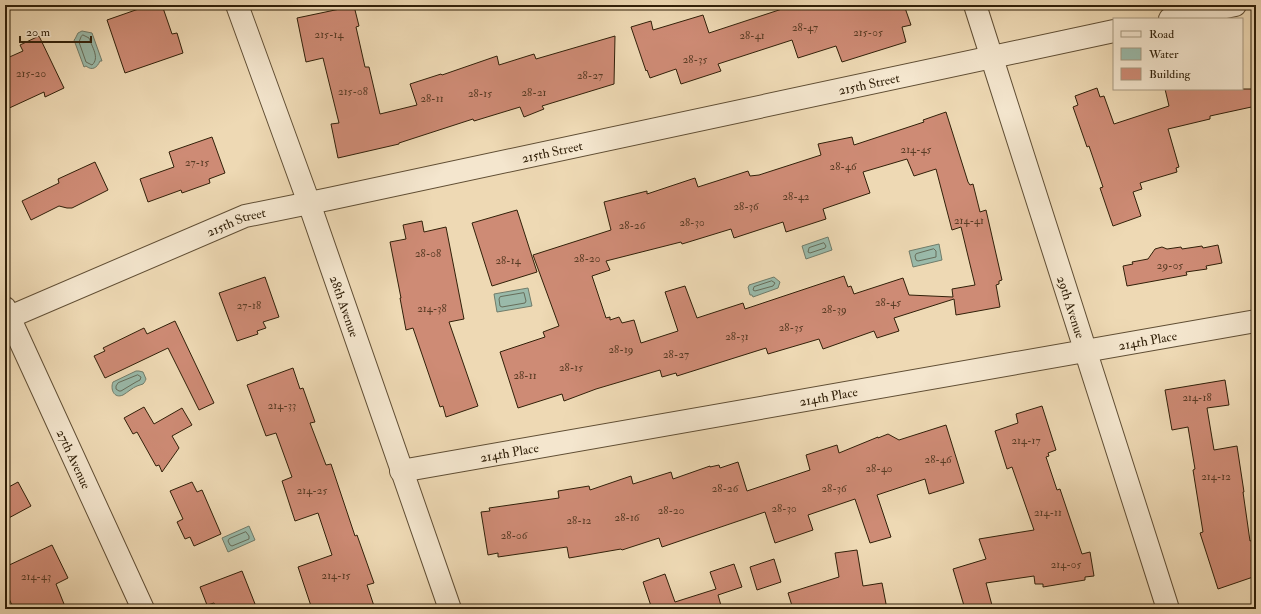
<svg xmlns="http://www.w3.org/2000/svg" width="1261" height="614" font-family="'IM FELL Double Pica',serif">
	<rect width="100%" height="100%" fill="#eed9b4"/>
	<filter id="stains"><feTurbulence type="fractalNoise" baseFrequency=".005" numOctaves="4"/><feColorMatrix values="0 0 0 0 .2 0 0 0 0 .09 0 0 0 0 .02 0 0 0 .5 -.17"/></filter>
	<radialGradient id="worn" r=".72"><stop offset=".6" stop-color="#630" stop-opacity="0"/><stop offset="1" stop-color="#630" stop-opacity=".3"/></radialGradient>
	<g fill="#9abaaa" stroke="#707c6a">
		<path d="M 82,31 L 92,33 L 102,61 L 100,61 C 97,68 92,71 86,66 L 84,67 L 74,40 L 75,39 L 78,33 Z"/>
		<polygon points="828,237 832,250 806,259 802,246"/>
		<polygon points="939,244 942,260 913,267 909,251"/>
		<polygon points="774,277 780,282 778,288 753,297 752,295 750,295 748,287 749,286 749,285"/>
		<polygon points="528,288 532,306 497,312 494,294"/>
		<path d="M 136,371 L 139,371 L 143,372 L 146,379 C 145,381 145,382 143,384 C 141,385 139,385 137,386 C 132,388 128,392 123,395 C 114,399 110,389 113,382 Z"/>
		<polygon points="249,526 255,540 228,552 222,538"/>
	</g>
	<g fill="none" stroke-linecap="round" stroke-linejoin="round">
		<g stroke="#666d5a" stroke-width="1">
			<path d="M 83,35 L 89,38 C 92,47 100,58 92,65 L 86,62 L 79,42 L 81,37 Z"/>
			<polygon points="824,243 826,246 825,248 810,253 808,252 809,248"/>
			<polygon points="934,249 936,251 936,257 918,261 916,260 915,256 916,254"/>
			<polygon points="772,281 775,283 773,286 755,291 753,290 754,287"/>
			<polygon points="524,293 526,301 525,303 502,307 500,306 499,299 500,297"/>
			<polygon points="138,375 141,377 140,380 136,382 121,391 119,391 116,389 116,386 118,383"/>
			<polygon points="246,532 249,536 249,539 232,546 230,545 228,541 229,539"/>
		</g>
	</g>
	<g fill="#ce8b75" stroke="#312009" fill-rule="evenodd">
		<polygon points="150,5 162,5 172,34 177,33 183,53 125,73 107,20"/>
		<polygon points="781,5 904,5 911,25 902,27 906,42 842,62 836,46 798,58 792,40 718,64 721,71 681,84 676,69 650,78 647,70 646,71 631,27 651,21 653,30 703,15 709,33 782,9"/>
		<polygon points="354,6 359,26 356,27 365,67 369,67 380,114 417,105 410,84 441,74 442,75 497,56 499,65 534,54 536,59 615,36 614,84 542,106 544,109 524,117 520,107 474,121 473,119 399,143 399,144 338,158 331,124 339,123 323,58 306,62 297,18"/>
		<polygon points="39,36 64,88 45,97 44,92 5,110 5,59 23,51 20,45"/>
		<polygon points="1097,88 1100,97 1104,96 1114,124 1169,106 1165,89 1256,89 1256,106 1210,116 1210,119 1168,129 1179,167 1176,168 1177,172 1140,183 1142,189 1133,192 1141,216 1113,226 1100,188 1103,187 1089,146 1087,147 1073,107 1078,105 1075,96"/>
		<path d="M 946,112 L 968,182 L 970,185 L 973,184 L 980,212 L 986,210 L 1002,280 L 999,281 L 999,284 L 996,285 L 1000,307 L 956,315 L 954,299 L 894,318 L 899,331 L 877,338 L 874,331 L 823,349 L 819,339 L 768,354 L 766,348 L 677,376 L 676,373 L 662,377 L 660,370 L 596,389 L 564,401 L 562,394 L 518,408 L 500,352 L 545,337 L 543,332 L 559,326 L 533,255 L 611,230 L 604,202 L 647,191 L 647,194 L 695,178 L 698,187 L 748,171 L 750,176 L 759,175 L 821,155 L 818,144 L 852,137 L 854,145 L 924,122 L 923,120 ZM 907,159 L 914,176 L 936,169 L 952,230 L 961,227 L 975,285 L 952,289 L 953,297 L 909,295 L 903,278 L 854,294 L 851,286 L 848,287 L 844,276 L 745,309 L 743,303 L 697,318 L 685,286 L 665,292 L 678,331 L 641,343 L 634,320 L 622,323 L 619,317 L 610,320 L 610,317 L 606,318 L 592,276 L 610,270 L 606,261 L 681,242 L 682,244 L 731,229 L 734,238 L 783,222 L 786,232 L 826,219 L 823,209 L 870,193 L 863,172 Z"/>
		<polygon points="212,137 225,173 209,179 210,183 182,193 181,190 148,202 140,179 174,167 169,152"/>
		<polygon points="95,162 108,190 72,208 67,208 59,206 31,220 22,201 59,183 58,179"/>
		<polygon points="517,210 537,272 492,286 472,223"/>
		<polygon points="422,221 424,232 446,227 464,319 449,322 478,406 446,417 443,406 440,407 413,328 406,330 400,298 401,298 390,242 406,239 403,225"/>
		<polygon points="1218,245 1222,263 1206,266 1207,269 1186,272 1187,275 1127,286 1123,266 1133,264 1132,262 1148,259 1155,249 1162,247 1167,249 1181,247 1182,249 1202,246 1203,248"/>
		<polygon points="265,277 279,317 263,322 266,328 257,331 258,334 237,341 219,293"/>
		<polygon points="175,321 214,403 199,410 168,348 105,378 94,356 105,351 103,348 144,328 147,334"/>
		<polygon points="293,368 300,389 303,388 315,422 310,423 326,465 331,464 355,536 357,535 374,583 367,585 375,609 312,609 298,567 332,555 318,513 295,521 282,481 292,477 276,433 266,436 247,385"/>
		<polygon points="1225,380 1229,405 1207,408 1214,450 1237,446 1244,492 1243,492 1250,541 1256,539 1256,576 1218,589 1200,533 1203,532 1193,470 1195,469 1188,427 1172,430 1165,390"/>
		<polygon points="1042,406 1056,450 1048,453 1049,456 1046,457 1057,490 1060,489 1082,554 1090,552 1094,576 1085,577 1085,580 1043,587 1043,584 1035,584 1034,576 986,583 993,609 965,609 953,569 986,559 979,539 1034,530 1012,467 1007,469 995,431 1018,423 1016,414"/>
		<polygon points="144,407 154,424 182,408 192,425 172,436 179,448 162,472 159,465 156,466 137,432 133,434 124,418"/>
		<polygon points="946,425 964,483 929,494 925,479 877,495 891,537 870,543 855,499 808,515 813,530 775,543 765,512 662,547 659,538 622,550 621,549 569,558 567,547 498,557 498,553 488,555 481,512 490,511 489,508 559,498 558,491 589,486 590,490 631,476 633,484 671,472 673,479 710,466 710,467 719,465 720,468 738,462 747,491 810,470 806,455 837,445 839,453 878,437 878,438 888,434 899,440"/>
		<polygon points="18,482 31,506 5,520 5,489"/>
		<polygon points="192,482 197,492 202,490 221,534 194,546 190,537 185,539 177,522 183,519 170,491"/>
		<polygon points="52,545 68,578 56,584 66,609 14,609 5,591 5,567"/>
		<polygon points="857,550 863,586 882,583 887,609 793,609 788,593 839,577 835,553"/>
		<polygon points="774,559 781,582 757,590 750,567"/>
		<polygon points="734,564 742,587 718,595 722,609 652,609 643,582 665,574 675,602 716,589 710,572"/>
		<polygon points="242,571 257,609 217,609 214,603 207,605 200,587"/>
	</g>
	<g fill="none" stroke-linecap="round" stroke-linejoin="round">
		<g stroke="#604e34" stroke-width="24">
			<g id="minor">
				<path id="s1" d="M 237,5 L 309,203 L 450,609"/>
				<path id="s2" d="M 975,5 L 1168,609"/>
				<polyline points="1170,19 1235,5"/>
				<path id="s3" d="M 5,308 L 143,609"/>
				<path id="s4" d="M 5,319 L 245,216 L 329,199 L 1114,31"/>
				<path id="s5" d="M 401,471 L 1256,321"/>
			</g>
		</g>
		<use href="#minor" stroke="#f4e6ce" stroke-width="22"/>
	</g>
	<g text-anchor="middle" stroke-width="3" stroke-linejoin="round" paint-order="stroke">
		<g font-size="11" fill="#583b24">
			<text x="805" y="31">28-47</text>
			<text x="868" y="36">215-05</text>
			<text x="329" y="38">215-14</text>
			<text x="752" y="39">28-41</text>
			<text x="695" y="63">28-35</text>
			<text x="31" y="77">215-20</text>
			<text x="590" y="79">28-27</text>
			<text x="353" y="95">215-08</text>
			<text x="534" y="96">28-21</text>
			<text x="480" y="97">28-15</text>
			<text x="432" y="102">28-11</text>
			<text x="916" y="153">214-45</text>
			<text x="197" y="166">27-15</text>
			<text x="843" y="170">28-46</text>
			<text x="796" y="200">28-42</text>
			<text x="746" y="210">28-36</text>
			<text x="969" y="224">214-41</text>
			<text x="692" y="226">28-30</text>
			<text x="632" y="229">28-26</text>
			<text x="428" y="257">28-08</text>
			<text x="587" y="262">28-20</text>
			<text x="508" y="264">28-14</text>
			<text x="1170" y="269">29-05</text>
			<text x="888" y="306">28-45</text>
			<text x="249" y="309">27-18</text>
			<text x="432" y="312">214-38</text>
			<text x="834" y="313">28-39</text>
			<text x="791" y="331">28-35</text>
			<text x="737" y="340">28-31</text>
			<text x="621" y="353">28-19</text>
			<text x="676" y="358">28-27</text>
			<text x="571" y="371">28-15</text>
			<text x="525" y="379">28-11</text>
			<text x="1197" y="401">214-18</text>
			<text x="282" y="409">214-33</text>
			<text x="1026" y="444">214-17</text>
			<text x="938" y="463">28-46</text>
			<text x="879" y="472">28-40</text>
			<text x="1216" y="480">214-12</text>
			<text x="725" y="492">28-26</text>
			<text x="834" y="492">28-36</text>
			<text x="312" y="494">214-25</text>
			<text x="784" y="512">28-30</text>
			<text x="671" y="514">28-20</text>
			<text x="1048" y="516">214-11</text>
			<text x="627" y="521">28-16</text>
			<text x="579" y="524">28-12</text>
			<text x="514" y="539">28-06</text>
			<text x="1066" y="568">214-05</text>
			<text x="336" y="579">214-15</text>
			<text x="36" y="580">214-43</text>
		</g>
		<g font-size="13" fill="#312009" stroke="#f4e6ce">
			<text dy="5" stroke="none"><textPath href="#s4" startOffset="899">215th Street</textPath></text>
			<text dy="5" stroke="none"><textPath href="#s4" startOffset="575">215th Street</textPath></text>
			<text dy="5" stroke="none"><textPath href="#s4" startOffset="251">215th Street</textPath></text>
			<text dy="5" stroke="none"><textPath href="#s1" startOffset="320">28th Avenue</textPath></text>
			<text dy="5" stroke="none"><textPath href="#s2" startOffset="317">29th Avenue</textPath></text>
			<text dy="5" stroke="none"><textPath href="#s5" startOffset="758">214th Place</textPath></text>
			<text dy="5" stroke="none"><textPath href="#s5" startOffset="434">214th Place</textPath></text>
			<text dy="5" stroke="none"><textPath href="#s5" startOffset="110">214th Place</textPath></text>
			<text dy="5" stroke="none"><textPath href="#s3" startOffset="166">27th Avenue</textPath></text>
		</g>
	</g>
	<rect width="1261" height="614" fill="none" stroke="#eed9b4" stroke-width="20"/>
	<rect x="6" y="6" width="1249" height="602" fill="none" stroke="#312009" stroke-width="2"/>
	<rect x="10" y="10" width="1241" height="594" fill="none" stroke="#312009"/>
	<rect x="1113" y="18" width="130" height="72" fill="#f4e6ce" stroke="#a6977f"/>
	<rect x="1121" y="31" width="20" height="6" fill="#f4e6ce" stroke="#a6977f"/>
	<text x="1149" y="38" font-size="12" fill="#312009">Road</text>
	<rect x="1121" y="48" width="20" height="12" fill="#9abaaa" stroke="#a6977f"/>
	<text x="1149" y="58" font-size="12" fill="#312009">Water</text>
	<rect x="1121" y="68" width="20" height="12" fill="#ce8b75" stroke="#a6977f"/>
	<text x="1149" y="78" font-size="12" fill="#312009">Building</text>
	<path d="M20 36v6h71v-6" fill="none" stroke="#312009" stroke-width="2"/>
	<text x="26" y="36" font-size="12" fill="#312009" stroke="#f4e6ce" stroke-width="3" paint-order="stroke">20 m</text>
	<rect width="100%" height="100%" filter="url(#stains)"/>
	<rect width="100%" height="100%" fill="url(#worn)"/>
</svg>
